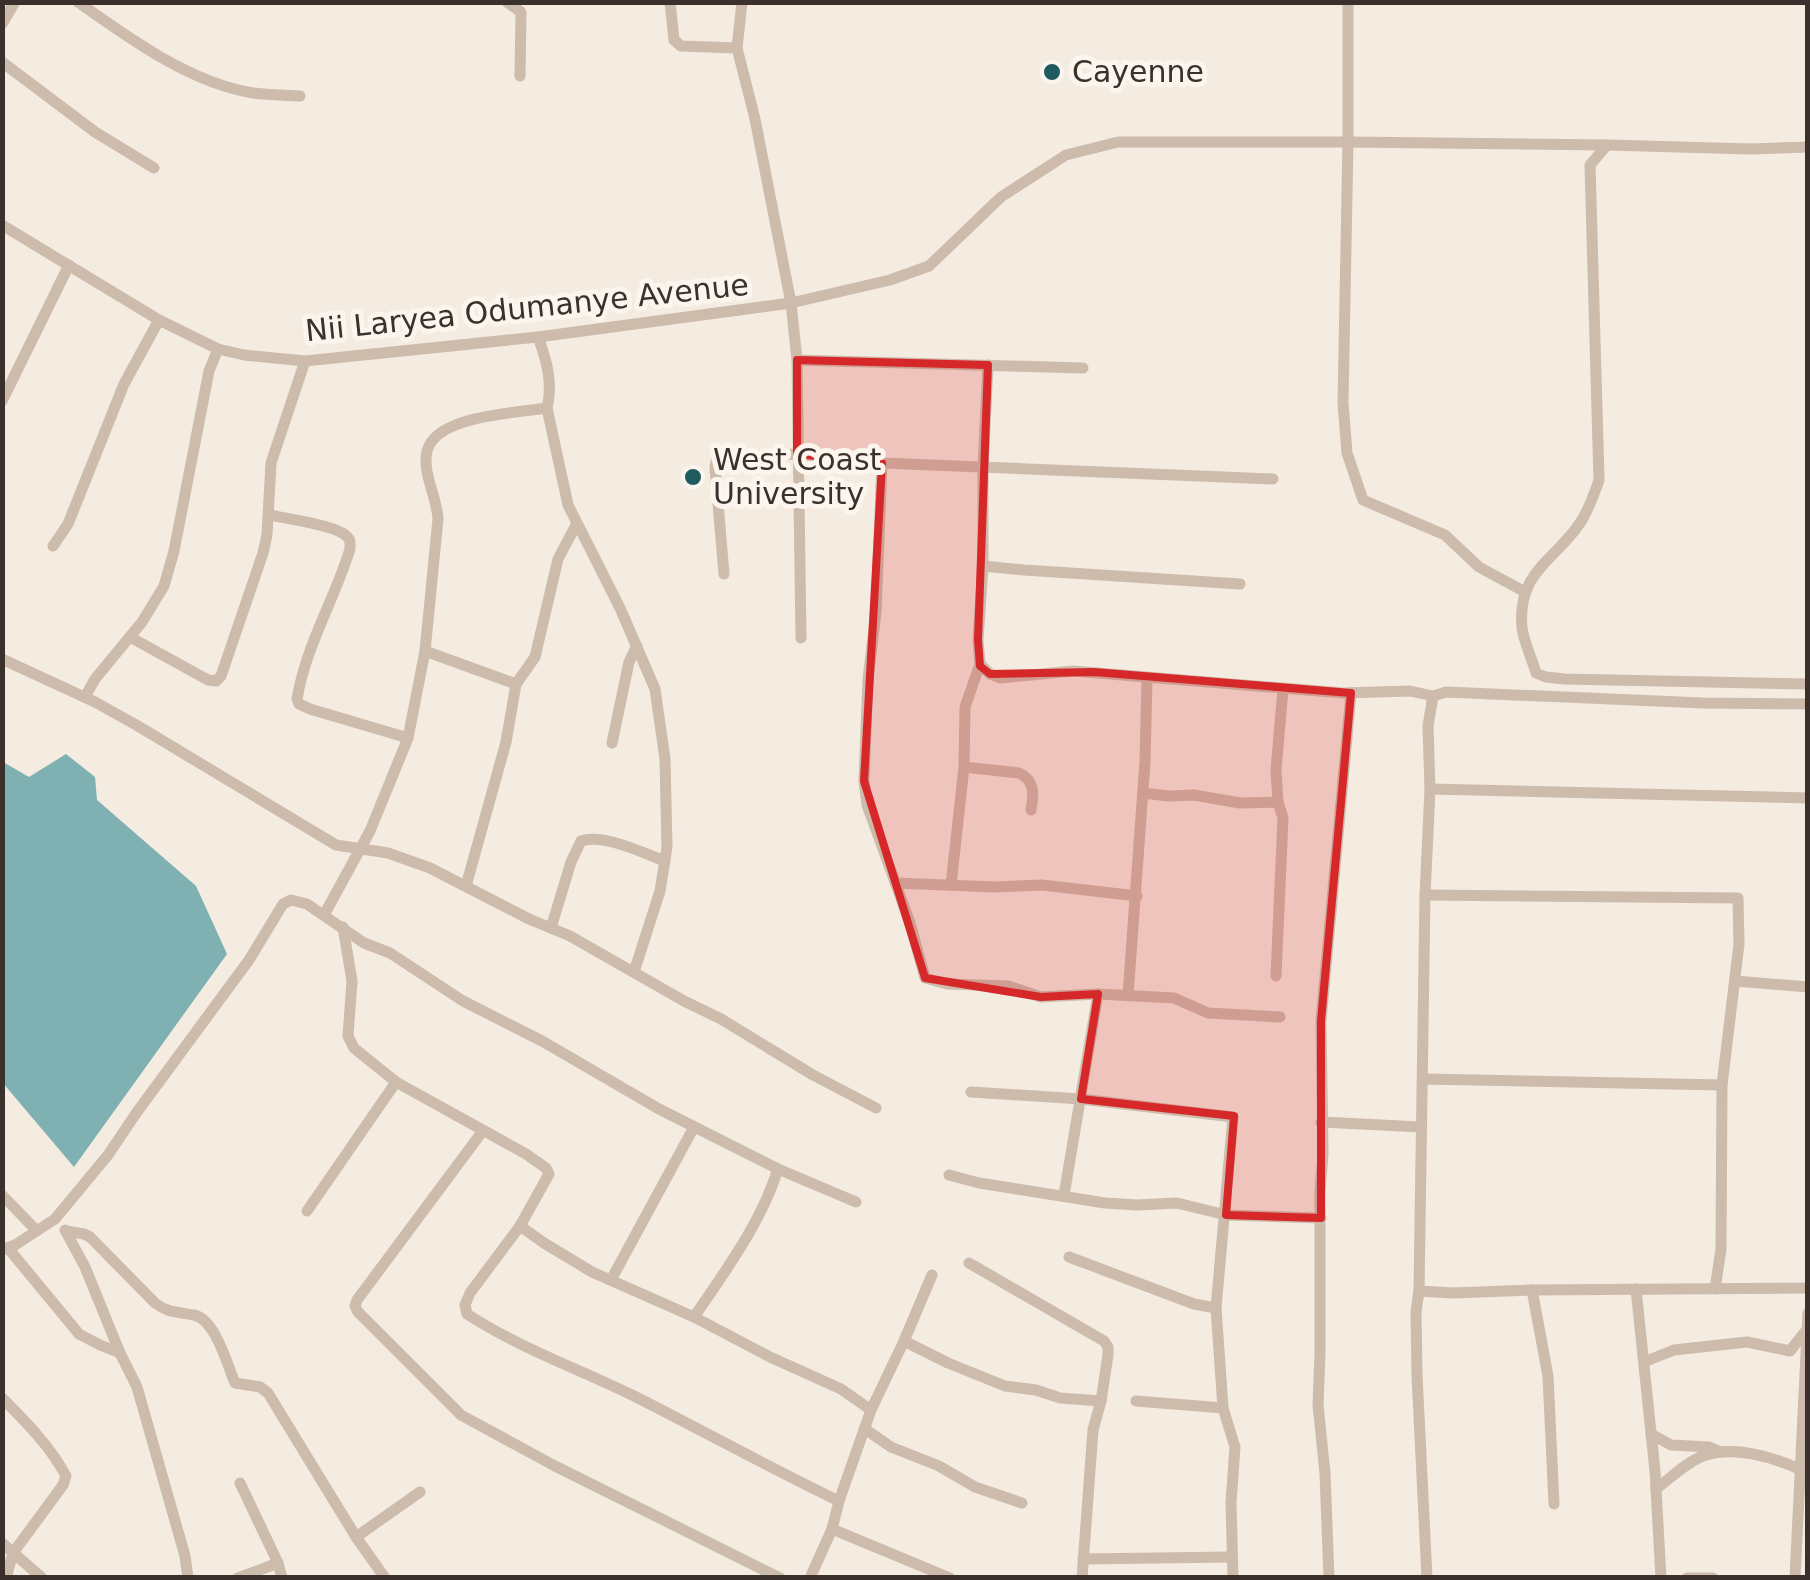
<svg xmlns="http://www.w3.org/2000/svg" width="1810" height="1580" font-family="'DejaVu Sans',sans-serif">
	<rect width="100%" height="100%" fill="#f4ebe1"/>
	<polygon fill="#7fb0b2" points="66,754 95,777 97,800 196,886 227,954 74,1167 2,1082 3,762 29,777"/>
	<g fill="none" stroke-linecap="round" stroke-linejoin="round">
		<g stroke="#cdbbac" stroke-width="11">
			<path d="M 78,2 C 129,38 190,83 253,93 C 268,95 285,95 300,96"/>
			<polyline points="507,2 521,12 520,76"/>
			<polyline points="670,2 674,40 681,46 737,48"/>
			<polyline points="742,2 737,48 755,119 791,303 797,360 1083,368"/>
			<polyline points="1348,2 1348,142 1343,403 1347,453 1363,500 1445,535 1479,567 1525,592"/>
			<polyline points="2,24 15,2"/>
			<polyline points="2,62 95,132 154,168"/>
			<path d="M 1607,145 L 1590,165 L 1599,480 C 1594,494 1589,510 1580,523 C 1554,562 1517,571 1522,628 C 1524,642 1532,659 1536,673 L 1546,677 L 1564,679 L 1808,684"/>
			<polyline points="2,225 159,320 218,349 244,355 305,361 538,337 791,303 890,280 929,266 1001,197 1066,155 1118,142 1348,142 1607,145 1751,149 1808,147"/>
			<path d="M 538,337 C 547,361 553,384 547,408"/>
			<polyline points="797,360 801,638"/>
			<polyline points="2,401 69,265"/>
			<polyline points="882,463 876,612 868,679 864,781 867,805 910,923 925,978 947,984 1008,986 1041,997 1098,994 1174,998 1208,1013 1280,1017"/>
			<path d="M 269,515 C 285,518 332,525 344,534 C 351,539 350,541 350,549 C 334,601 306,645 297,699 L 299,704 L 310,709 L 408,738"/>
			<polyline points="53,546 68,524 124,384 159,320"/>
			<polyline points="983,566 1024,570 1240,584"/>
			<polyline points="724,574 715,468 716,462 722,458 797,454 882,463 1273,479"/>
			<polyline points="130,637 208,680 216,681 221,676 263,553 267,535 271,463 305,361"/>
			<polyline points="425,651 516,684"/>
			<polyline points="2,659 95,702 138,726 336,845 388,853 430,868 529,919 570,936 684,1001 721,1019 813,1075 876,1108"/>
			<polyline points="980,664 990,674 1000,678 1073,671 1343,693 1410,691 1433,696 1446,692 1703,703 1808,704"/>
			<polyline points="85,697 95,679 142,622 164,586 174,551 209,371 218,349"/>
			<polyline points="612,743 629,662 637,646"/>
			<path d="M 964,767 L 1019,773 C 1035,780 1034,795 1031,810"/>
			<polyline points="1430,789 1808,798"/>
			<polyline points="1143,793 1169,796 1194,795 1240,803 1278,802"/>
			<polyline points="895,883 995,887 1042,885 1137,896"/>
			<polyline points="951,885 964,767 965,707 980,664 978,640 983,566 983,467 988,365"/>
			<polyline points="466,886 506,742 516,684 535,657 558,559 576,525"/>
			<polyline points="1425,895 1738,898 1739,944 1722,1085 1721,1249 1715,1289"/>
			<path d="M 324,915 L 370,831 L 408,738 L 425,651 L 438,519 C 437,497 422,473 427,451 C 436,415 517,413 547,408 L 568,505 L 620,608 L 655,689 L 665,759 L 667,847 L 660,891 L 634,972"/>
			<path d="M 343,927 L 352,981 L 348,1036 L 354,1048 L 396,1082 L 526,1154 L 546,1168 L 549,1174 L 520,1226 L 470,1293 L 465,1305 L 467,1314 C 521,1349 582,1370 640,1399 C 707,1433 772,1469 839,1501"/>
			<path d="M 551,928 L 571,862 L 581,841 C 603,833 643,853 665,861"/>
			<polyline points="1276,976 1283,818 1278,802 1276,770 1283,689"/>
			<polyline points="1735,981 1808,987"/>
			<polyline points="1128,995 1145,762 1147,679"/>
			<polyline points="1423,1079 1722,1085"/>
			<polyline points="971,1092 1081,1099 1233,1117 1216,1308 1223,1408 1235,1447 1231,1502 1233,1578"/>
			<polyline points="1321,1122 1421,1127"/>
			<polyline points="482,1132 357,1300 355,1306 358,1312 461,1415 553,1465 780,1578"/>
			<polyline points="949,1175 979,1183 1105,1203 1137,1205 1177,1203 1226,1215 1321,1218"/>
			<polyline points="2,1195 36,1230"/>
			<polyline points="1064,1195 1098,994"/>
			<polyline points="307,1211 396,1082"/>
			<polyline points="520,1226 544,1243 592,1272 694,1317 770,1357 841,1389 871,1410"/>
			<polyline points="65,1230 85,1267 120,1353 137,1387 185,1556 188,1578"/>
			<path d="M 66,1231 L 84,1234 L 90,1237 L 155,1303 C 168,1313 178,1312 194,1315 C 215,1319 227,1364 235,1383 L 260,1387 L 268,1393 L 356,1537 L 385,1578"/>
			<polyline points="8,1248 79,1334 100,1345 120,1353"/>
			<polyline points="2,1250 15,1245 55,1219 108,1155 137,1112 249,960 283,904 291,900 307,904 364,943 390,953 463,1001 542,1041 659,1109 778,1169 856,1202"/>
			<polyline points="1069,1257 1194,1304 1216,1308"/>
			<polyline points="969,1263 1104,1341 1108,1347 1108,1355 1101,1401 1093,1430 1082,1578"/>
			<polyline points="611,1280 694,1127"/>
			<polyline points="1636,1289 1655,1471 1661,1578"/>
			<polyline points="1532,1290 1548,1376 1554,1504"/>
			<polyline points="1419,1291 1453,1293 1532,1290 1808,1288"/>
			<path d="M 694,1317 C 726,1270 761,1223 778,1169"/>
			<polyline points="904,1341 948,1363 1005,1386 1036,1390 1060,1398 1101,1401"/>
			<polyline points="1644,1362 1674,1350 1747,1342 1790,1351 1805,1332"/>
			<path d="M 2,1398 C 26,1422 50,1446 66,1476 L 63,1485 L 13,1553 L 6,1578"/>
			<polyline points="1136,1401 1223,1408"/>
			<polyline points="865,1429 891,1447 939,1466 975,1487 1022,1503"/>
			<polyline points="1651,1434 1671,1445 1709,1447 1718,1451"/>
			<polyline points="240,1483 278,1563 282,1578"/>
			<path d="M 1656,1489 C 1671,1478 1685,1463 1703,1456 C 1733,1445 1772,1457 1799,1469"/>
			<polyline points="832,1529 950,1578"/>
			<polyline points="356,1537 420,1492"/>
			<polyline points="2,1543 42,1578"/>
			<polyline points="1083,1559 1231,1557"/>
			<polyline points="238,1578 278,1563"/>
			<polyline points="810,1578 832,1529 839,1501 871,1410 904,1341 932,1275"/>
			<polyline points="1329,1578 1325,1473 1318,1405 1320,1353 1320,1191 1323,1154 1321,1021 1351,693"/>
			<polyline points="1427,1578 1417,1375 1416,1312 1419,1291 1425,895 1430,789 1428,726 1433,696"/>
			<polyline points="1687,1578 1713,1578"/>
			<polyline points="1795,1578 1808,1313"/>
		</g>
	</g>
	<path fill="#d62828" fill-opacity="0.2" stroke="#d62828" stroke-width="8" stroke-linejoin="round" d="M 797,360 L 988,365 L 978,640 L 980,666 L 990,674 L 1094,672 L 1351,693 L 1321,1021 L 1321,1218 L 1226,1215 L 1234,1116 L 1081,1099 L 1098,994 L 1041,997 L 925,978 L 864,781 L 882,463 L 797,454 Z"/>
	<g fill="#1f5a5e" stroke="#fbf5ee" stroke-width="4">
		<circle cx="1052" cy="72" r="10"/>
		<circle cx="693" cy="477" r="10"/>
	</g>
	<g text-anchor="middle" stroke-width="10" stroke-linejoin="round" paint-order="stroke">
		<g font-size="30" fill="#3b302b" stroke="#fbf5ee" text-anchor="start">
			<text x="1072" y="82">Cayenne</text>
			<text x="713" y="470">West Coast<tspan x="713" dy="34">University</tspan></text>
		</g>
		<g font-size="30" fill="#3b302b" stroke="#fbf5ee">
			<text transform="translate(527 308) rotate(-6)" y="10">Nii Laryea Odumanye Avenue</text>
		</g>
	</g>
	<rect width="1810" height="1580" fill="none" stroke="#3b302b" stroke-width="10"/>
</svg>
